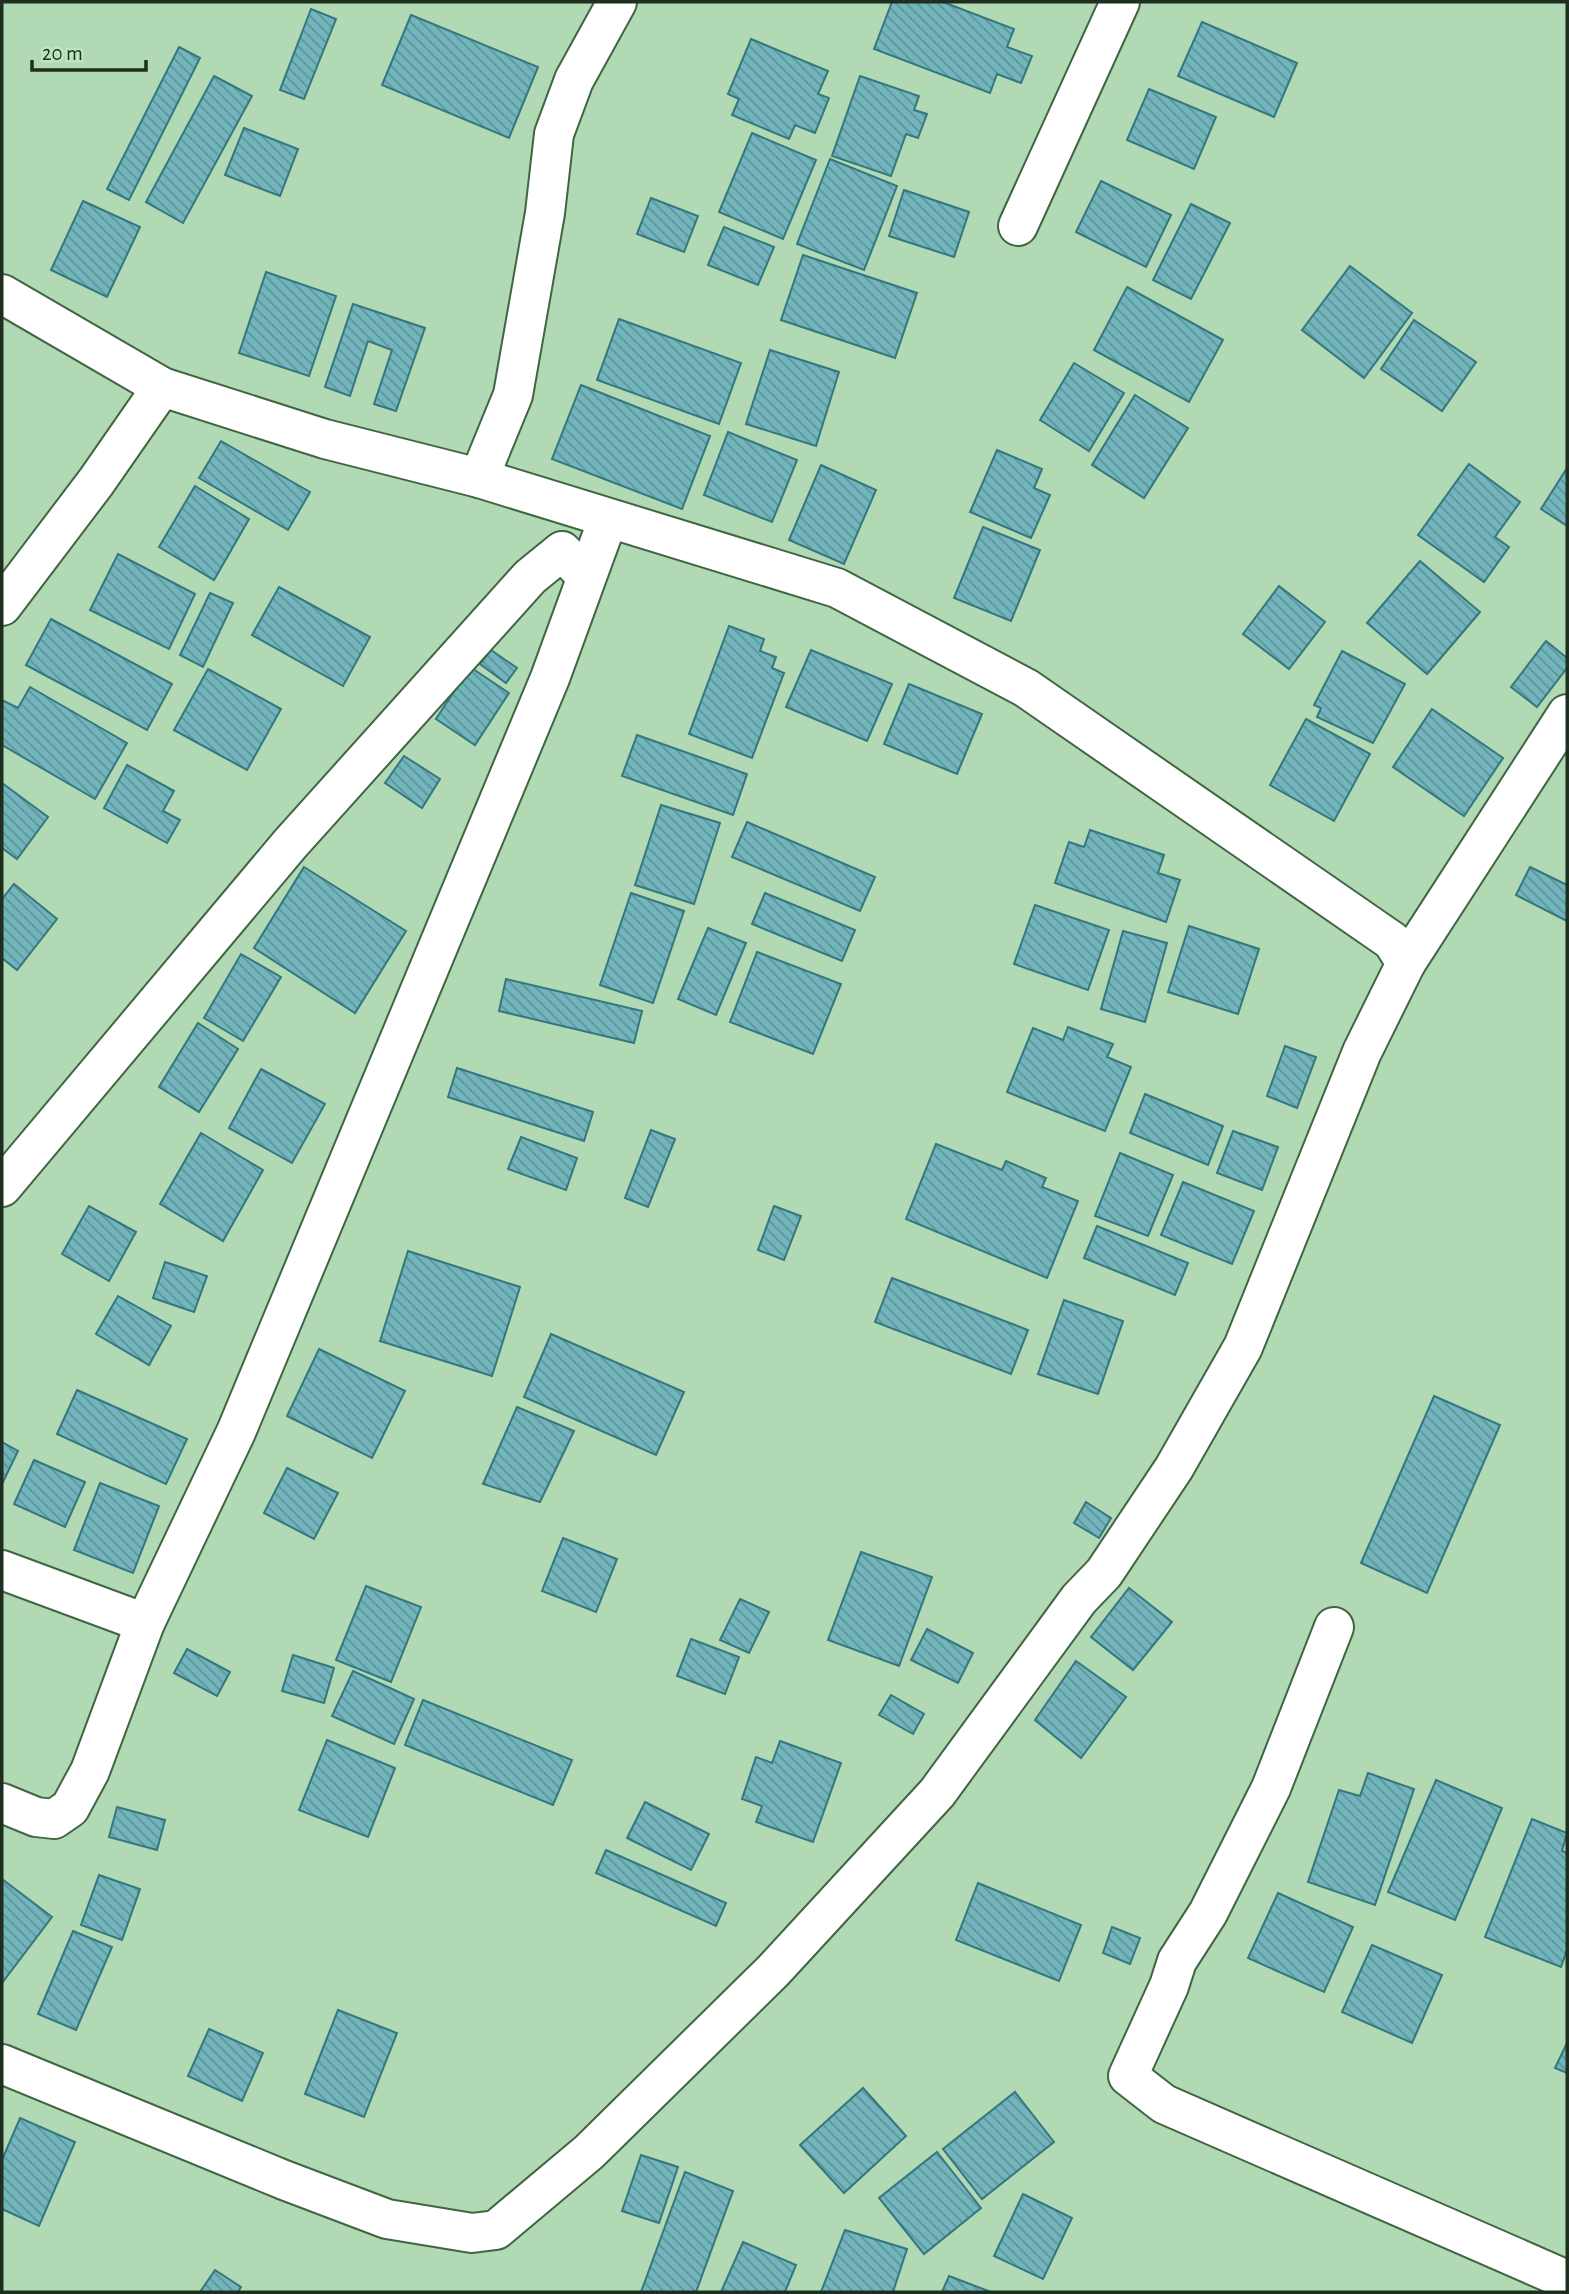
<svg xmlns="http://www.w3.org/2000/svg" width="1569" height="2294" font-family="'Alegreya Sans',sans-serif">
	<defs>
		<pattern id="building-back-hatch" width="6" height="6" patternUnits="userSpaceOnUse" patternTransform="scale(1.75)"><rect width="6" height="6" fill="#73b5bd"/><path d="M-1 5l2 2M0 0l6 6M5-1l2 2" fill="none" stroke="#5e9499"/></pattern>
	</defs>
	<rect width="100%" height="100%" fill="#b1d9b3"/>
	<g fill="url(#building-back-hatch)" stroke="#35777f" stroke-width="2">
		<polygon points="892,2 943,2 1014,29 1007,47 1032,56 1021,83 997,74 990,93 874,49"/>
		<polygon points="311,9 336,19 304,99 280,90"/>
		<polygon points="411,15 538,67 509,138 382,85"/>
		<polygon points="1202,22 1297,63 1274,117 1178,76"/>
		<polygon points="751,39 828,71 818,94 829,98 815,133 795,125 789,139 732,115 739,99 728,94"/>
		<polygon points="179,47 200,58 129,200 107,189"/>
		<polygon points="214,76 252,96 183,223 146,202"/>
		<polygon points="860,76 919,96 914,110 927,114 918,138 906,134 891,176 832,156"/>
		<polygon points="1149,89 1216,117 1194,169 1127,140"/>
		<polygon points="244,128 298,149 280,196 225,175"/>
		<polygon points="752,133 816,160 783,239 719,212"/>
		<polygon points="830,159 897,186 864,270 797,244"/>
		<polygon points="1101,181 1171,215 1146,267 1076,232"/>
		<polygon points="904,190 969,212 954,257 889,236"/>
		<polygon points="651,198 698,216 684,252 637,234"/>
		<polygon points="83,201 140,227 107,297 51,270"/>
		<polygon points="1191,204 1230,223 1191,299 1153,280"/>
		<polygon points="724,227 774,247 758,285 708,265"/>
		<polygon points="803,255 917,293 895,358 781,320"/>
		<polygon points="1350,266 1412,313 1364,378 1302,330"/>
		<polygon points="266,272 336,296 309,376 239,353"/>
		<polygon points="1127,287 1223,340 1189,402 1094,350"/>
		<polygon points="353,304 425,328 396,411 374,404 392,350 368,341 350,396 325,387"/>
		<polygon points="619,319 741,363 719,424 597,380"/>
		<polygon points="1414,320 1476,362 1442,411 1381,369"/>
		<polygon points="770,350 839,372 816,446 746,424"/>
		<polygon points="1074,363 1124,393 1089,451 1040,420"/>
		<polygon points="581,385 710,436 682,509 552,459"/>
		<polygon points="1135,395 1188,428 1144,498 1092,465"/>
		<polygon points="728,432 797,460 772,522 704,495"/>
		<polygon points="221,441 310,492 288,530 199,478"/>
		<polygon points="997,450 1042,469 1034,488 1050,495 1031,538 970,512"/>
		<polygon points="1469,464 1520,502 1495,537 1509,547 1484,582 1418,535"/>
		<polygon points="821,465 876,490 844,564 789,540"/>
		<polygon points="1567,468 1567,526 1541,509"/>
		<polygon points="195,486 249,519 214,580 159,547"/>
		<polygon points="983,527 1040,550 1011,621 954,598"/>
		<polygon points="118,554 195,594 169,649 90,610"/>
		<polygon points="1420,561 1480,612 1427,674 1367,623"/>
		<polygon points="1279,586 1325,622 1289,669 1243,634"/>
		<polygon points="279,587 370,637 343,686 252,635"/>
		<polygon points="210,593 233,603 203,667 180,655"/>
		<polygon points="51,619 172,684 147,730 26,665"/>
		<polygon points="729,626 764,639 760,651 776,657 772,668 784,673 752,758 689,734"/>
		<polygon points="1546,641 1567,658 1567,668 1537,707 1511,687"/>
		<polygon points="491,650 517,668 506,683 480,664"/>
		<polygon points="811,650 892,684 867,741 786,707"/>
		<polygon points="1342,651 1405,684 1373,743 1317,717 1321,708 1314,705"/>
		<polygon points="470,667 509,693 475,745 436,719"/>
		<polygon points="208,669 281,709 247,770 174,730"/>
		<polygon points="909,684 982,714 957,774 884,744"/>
		<polygon points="30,687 127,743 95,799 2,745 2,700 18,708"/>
		<polygon points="1432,709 1503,758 1464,816 1393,767"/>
		<polygon points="1306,719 1370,754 1334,821 1270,785"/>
		<polygon points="637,735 747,774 733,815 622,776"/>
		<polygon points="404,756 440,779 422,808 385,783"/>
		<polygon points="127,765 174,791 163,811 180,820 167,843 104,808"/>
		<polygon points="2,783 48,817 17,859 2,848"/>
		<polygon points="661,805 720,823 694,904 635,885"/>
		<polygon points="747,822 875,877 860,911 732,857"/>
		<polygon points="1090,830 1164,855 1158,873 1180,880 1166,922 1055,883 1069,842 1084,847"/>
		<polygon points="304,867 406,931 355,1013 254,948"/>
		<polygon points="1530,867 1567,885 1567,921 1516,895"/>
		<polygon points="14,884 57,919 17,970 2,958 2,899"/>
		<polygon points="631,893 684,911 653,1003 600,985"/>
		<polygon points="765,893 855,930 842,961 752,924"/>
		<polygon points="1035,905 1109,930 1088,990 1014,964"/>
		<polygon points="1189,926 1259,949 1238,1014 1168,992"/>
		<polygon points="708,928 746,943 716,1015 678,999"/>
		<polygon points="1123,931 1167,943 1145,1022 1101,1009"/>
		<polygon points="757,952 841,984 813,1054 730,1022"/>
		<polygon points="241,954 281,977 243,1041 204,1018"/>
		<polygon points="506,979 642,1011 634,1043 499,1011"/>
		<polygon points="198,1023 238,1049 199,1112 159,1087"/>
		<polygon points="1068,1027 1113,1044 1107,1057 1131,1067 1105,1131 1007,1092 1033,1028 1063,1040"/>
		<polygon points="1285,1046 1316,1057 1297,1108 1267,1096"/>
		<polygon points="457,1068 593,1112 584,1141 448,1097"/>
		<polygon points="261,1069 325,1104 292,1163 229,1128"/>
		<polygon points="1145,1094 1223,1126 1208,1165 1130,1133"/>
		<polygon points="651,1130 675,1139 648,1207 625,1198"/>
		<polygon points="1233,1131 1278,1147 1262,1190 1217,1173"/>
		<polygon points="201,1133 263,1170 223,1241 160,1204"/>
		<polygon points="521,1137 577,1158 566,1190 508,1169"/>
		<polygon points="936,1144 1002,1170 1006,1161 1046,1178 1042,1187 1078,1201 1047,1278 906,1219"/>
		<polygon points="1120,1153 1173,1175 1148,1236 1095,1216"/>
		<polygon points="1183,1182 1254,1211 1232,1264 1161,1235"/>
		<polygon points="89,1206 136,1232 109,1281 62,1254"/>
		<polygon points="774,1206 801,1216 784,1260 758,1250"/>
		<polygon points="1097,1226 1188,1263 1175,1295 1084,1258"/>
		<polygon points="408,1251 520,1287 492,1376 380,1341"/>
		<polygon points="165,1262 207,1276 194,1312 153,1298"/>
		<polygon points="892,1278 1028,1330 1011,1374 875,1322"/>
		<polygon points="118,1296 171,1326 149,1365 96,1334"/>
		<polygon points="1064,1300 1123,1321 1098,1394 1038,1374"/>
		<polygon points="551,1334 684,1392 656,1455 524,1397"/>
		<polygon points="319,1349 405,1391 372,1458 287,1416"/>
		<polygon points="77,1390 187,1439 166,1484 57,1434"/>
		<polygon points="1434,1396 1500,1425 1427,1593 1361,1563"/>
		<polygon points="517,1407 574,1431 540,1502 483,1484"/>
		<polygon points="2,1442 18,1451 2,1484"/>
		<polygon points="34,1460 85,1482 65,1527 14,1504"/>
		<polygon points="287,1468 338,1493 314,1539 264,1513"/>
		<polygon points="100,1483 159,1506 133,1573 74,1550"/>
		<polygon points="1086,1502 1111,1518 1099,1538 1074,1523"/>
		<polygon points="563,1538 617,1559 596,1612 542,1591"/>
		<polygon points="861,1552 932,1577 899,1666 828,1640"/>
		<polygon points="366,1586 421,1607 391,1682 336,1660"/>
		<polygon points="1129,1588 1172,1622 1133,1670 1091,1637"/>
		<polygon points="740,1599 769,1612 749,1653 720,1640"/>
		<polygon points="927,1629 973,1653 958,1683 911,1660"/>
		<polygon points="691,1639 739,1657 725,1694 677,1676"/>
		<polygon points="187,1649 230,1672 217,1696 174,1673"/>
		<polygon points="293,1655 334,1668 324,1703 282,1691"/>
		<polygon points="1076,1661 1126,1697 1081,1758 1035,1720"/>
		<polygon points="353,1671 414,1699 394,1744 332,1716"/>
		<polygon points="891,1695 924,1714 913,1734 879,1715"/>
		<polygon points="423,1700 572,1760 553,1805 405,1745"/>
		<polygon points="327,1740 395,1768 368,1837 299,1810"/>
		<polygon points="780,1741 841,1763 813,1842 756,1822 762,1806 742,1799 756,1757 772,1763"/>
		<polygon points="1368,1773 1414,1789 1375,1905 1308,1882 1339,1790 1360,1796"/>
		<polygon points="1436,1780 1502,1808 1455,1920 1388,1892"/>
		<polygon points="645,1802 709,1834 691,1870 627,1838"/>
		<polygon points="117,1807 165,1820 157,1850 109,1837"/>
		<polygon points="1532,1819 1567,1833 1562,1851 1567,1853 1567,1950 1561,1967 1485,1937"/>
		<polygon points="606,1850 726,1903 716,1926 596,1873"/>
		<polygon points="99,1875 140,1889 122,1940 81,1925"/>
		<polygon points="2,1879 52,1917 2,1983"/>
		<polygon points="978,1883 1081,1925 1059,1981 956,1940"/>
		<polygon points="1278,1893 1353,1927 1324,1992 1248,1958"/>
		<polygon points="1112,1927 1140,1938 1130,1964 1103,1953"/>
		<polygon points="73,1931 112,1947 76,2030 38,2014"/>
		<polygon points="1372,1945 1442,1975 1412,2043 1342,2012"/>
		<polygon points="338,2010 397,2033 364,2117 305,2094"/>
		<polygon points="209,2029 263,2053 242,2101 188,2076"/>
		<polygon points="1567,2043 1567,2073 1555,2068"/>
		<polygon points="863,2088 906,2136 844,2193 800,2145"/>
		<polygon points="1015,2092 1054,2142 982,2199 943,2149"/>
		<polygon points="20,2118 75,2142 39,2226 2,2209 2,2160"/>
		<polygon points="937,2152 981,2208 924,2254 879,2198"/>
		<polygon points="641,2155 678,2167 659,2223 622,2211"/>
		<polygon points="685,2172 733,2191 696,2292 641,2292"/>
		<polygon points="1023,2194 1072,2218 1043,2279 994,2256"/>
		<polygon points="845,2230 907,2249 893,2292 821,2292"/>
		<polygon points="743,2242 796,2265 785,2292 721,2292"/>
		<polygon points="215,2270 241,2287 238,2292 200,2292"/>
		<polygon points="949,2276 991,2292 942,2292"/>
	</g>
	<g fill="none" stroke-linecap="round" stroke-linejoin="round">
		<g stroke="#406543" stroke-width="42">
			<g id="street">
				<polyline points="1018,226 1120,2"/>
				<polyline points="2,294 162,387 325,439 479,478 837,588 1026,688 1392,941 1406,963 1362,1052 1243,1347 1174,1468 1104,1573 1079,1599 937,1793 774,1970 589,2152 496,2230 472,2233 387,2219 284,2180 2,2064"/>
				<polyline points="479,478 513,395 545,213 554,134 574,80 617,2"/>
				<polyline points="2,606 96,482 162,387"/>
				<polyline points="1406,963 1567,714"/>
				<polyline points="2,1187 290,844 530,577 562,551 586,576"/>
				<polyline points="2,1570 145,1623"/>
				<polyline points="1334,1627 1271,1788 1208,1913 1177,1961 1169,1986 1128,2076 1164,2104 1567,2280"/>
				<polyline points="2,1803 36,1817 54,1819 70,1808 90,1771 145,1623 236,1432 550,678 608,519"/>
			</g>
		</g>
		<use href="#street" stroke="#fff" stroke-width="38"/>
	</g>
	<rect width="1569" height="2294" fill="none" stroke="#1e2e1f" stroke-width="7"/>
	<path d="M32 60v10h114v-10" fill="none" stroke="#1e2e1f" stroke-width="3.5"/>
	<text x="42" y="60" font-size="21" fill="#1e2e1f" stroke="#bde6bf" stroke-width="5" paint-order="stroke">20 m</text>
</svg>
